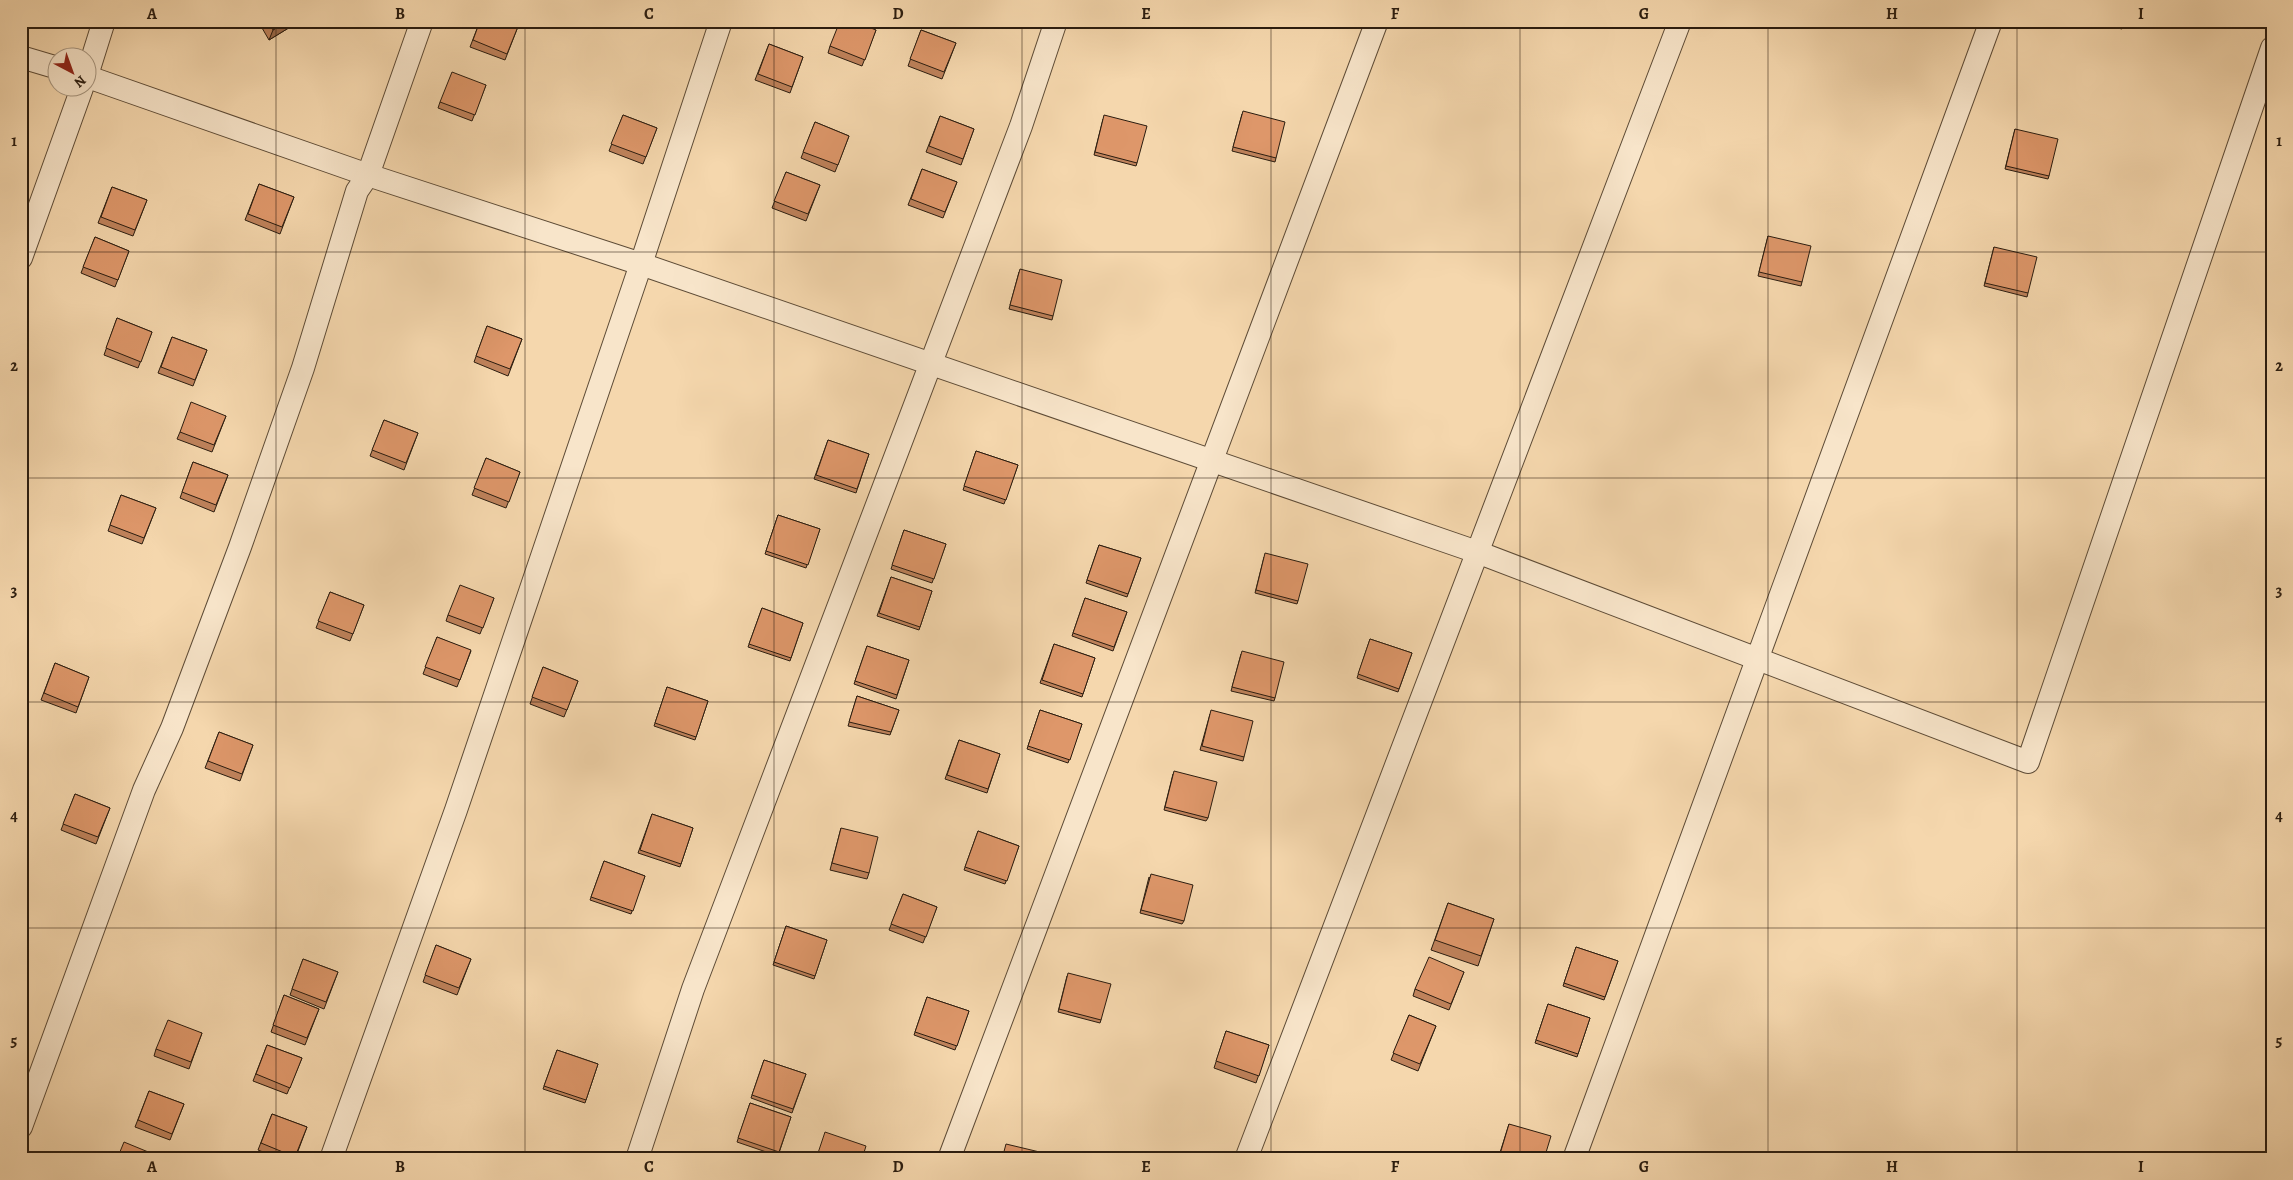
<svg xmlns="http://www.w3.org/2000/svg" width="2293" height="1180" font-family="Alegreya,serif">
	<rect width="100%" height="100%" fill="#f5d7ad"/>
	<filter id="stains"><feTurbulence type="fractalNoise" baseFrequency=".004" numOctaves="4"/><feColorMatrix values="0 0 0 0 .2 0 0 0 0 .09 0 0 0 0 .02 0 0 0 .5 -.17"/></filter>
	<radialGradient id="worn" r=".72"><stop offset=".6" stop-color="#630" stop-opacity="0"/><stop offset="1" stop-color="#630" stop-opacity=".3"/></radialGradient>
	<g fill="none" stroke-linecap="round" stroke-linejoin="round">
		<g stroke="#5d4b36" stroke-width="24">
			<g id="minor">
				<polyline points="21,57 58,68"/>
				<polyline points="88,72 104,21"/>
				<polyline points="88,77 368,175 641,264 1477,552 2028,762 2272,48"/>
				<polyline points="21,258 82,88"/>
				<polyline points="21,1127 144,790 172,728 240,547 303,368 357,191 368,175 422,21"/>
				<polyline points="331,1159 456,810 641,264 721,21"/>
				<polyline points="637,1159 693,989 1021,126 1056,21"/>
				<polyline points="949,1159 1377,21"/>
				<polyline points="1246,1159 1680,21"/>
				<polyline points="1574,1159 1991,21"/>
			</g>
		</g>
		<use href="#minor" stroke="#f8e5ca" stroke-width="22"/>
	</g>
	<g fill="#bf825b" stroke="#2a1c0f">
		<polygon points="258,21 300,21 269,40"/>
		<polygon points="480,21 519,24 505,60 470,47"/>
		<polygon points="2089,21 2124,21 2122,29"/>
		<polygon points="876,30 862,66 828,53 830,46"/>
		<polygon points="921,30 956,43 942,79 908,66"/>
		<polygon points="769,44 803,57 790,93 755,80"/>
		<polygon points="486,85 472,121 438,108 440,102"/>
		<polygon points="1242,114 1276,158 1275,162 1232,151"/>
		<polygon points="623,115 657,128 643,164 609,151"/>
		<polygon points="940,116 974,129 961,165 926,152"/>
		<polygon points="1103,119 1137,163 1136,166 1094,155"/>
		<polygon points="815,122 849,136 835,172 801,158"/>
		<polygon points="2015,129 2049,176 2048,179 2005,169"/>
		<polygon points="922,169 957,182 943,218 908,205"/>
		<polygon points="786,172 820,185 806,221 772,208"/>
		<polygon points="259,184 294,197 280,234 245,220"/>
		<polygon points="112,187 147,200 133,236 98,223"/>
		<polygon points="1768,236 1802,282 1801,286 1758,276"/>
		<polygon points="95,237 129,251 115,287 81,273"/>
		<polygon points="1994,247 2028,293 2027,297 1984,286"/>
		<polygon points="1019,272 1053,316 1052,320 1009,309"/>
		<polygon points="117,318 152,332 138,368 104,355"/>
		<polygon points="487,326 522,339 508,376 474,362"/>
		<polygon points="172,337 207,350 193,386 158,373"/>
		<polygon points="226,416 212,452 177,439 180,432"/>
		<polygon points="384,420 418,433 404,470 370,456"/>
		<polygon points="828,440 869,454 856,493 814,479"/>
		<polygon points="976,451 1018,465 1004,504 963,490"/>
		<polygon points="486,458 520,472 506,508 472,495"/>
		<polygon points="193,462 228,475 214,512 180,498"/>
		<polygon points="121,495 156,508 142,544 108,531"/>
		<polygon points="778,515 820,529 806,568 765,554"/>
		<polygon points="904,530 946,544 932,583 891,569"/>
		<polygon points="1099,545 1141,558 1127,597 1086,583"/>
		<polygon points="1264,557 1298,601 1297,604 1255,593"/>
		<polygon points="891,577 932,591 919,630 877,616"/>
		<polygon points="330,592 364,605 350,641 316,628"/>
		<polygon points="494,598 480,634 446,621 448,615"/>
		<polygon points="1085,598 1127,612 1113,651 1072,636"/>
		<polygon points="762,608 803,623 790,661 748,647"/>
		<polygon points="437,637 471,651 457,687 423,674"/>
		<polygon points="1370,639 1412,653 1398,692 1357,678"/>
		<polygon points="1054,644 1095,658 1082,697 1040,683"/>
		<polygon points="867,646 909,660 896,699 854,684"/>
		<polygon points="1241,654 1275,698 1274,701 1231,691"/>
		<polygon points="55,663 89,677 76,713 41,700"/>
		<polygon points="543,667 578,681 564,717 530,704"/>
		<polygon points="667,687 708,701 695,740 654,726"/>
		<polygon points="857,696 899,710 890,735 848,726"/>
		<polygon points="1040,710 1082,724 1068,763 1027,749"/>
		<polygon points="1210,714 1244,757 1243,761 1200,750"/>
		<polygon points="219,732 253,745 240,781 205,768"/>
		<polygon points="959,740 1000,754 987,793 945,779"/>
		<polygon points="1173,774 1208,818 1206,821 1164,810"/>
		<polygon points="75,794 110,808 96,844 61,830"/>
		<polygon points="652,814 693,828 680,867 638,853"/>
		<polygon points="841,828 869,873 867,879 830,870"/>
		<polygon points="978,831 1019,846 1005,884 964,870"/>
		<polygon points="604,861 645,876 631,914 590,900"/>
		<polygon points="1149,877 1184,921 1182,924 1140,913"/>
		<polygon points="903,894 937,907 923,943 889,930"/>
		<polygon points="1448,903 1494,919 1478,966 1431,950"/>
		<polygon points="786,926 827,940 814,979 773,965"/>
		<polygon points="436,945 471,959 457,995 423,982"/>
		<polygon points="1576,947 1618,961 1604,1000 1563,986"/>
		<polygon points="303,959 338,972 324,1009 290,995"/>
		<polygon points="1464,972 1449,1010 1413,996 1415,989"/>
		<polygon points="1067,976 1101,1020 1100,1023 1058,1012"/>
		<polygon points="284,995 319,1009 305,1045 271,1032"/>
		<polygon points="927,997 969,1011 955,1050 914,1035"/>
		<polygon points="1548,1004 1590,1018 1577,1057 1535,1043"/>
		<polygon points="1409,1015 1436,1026 1418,1071 1391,1060"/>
		<polygon points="1226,1031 1269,1045 1256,1083 1214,1068"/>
		<polygon points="202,1033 189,1069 154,1056 156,1049"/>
		<polygon points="267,1045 302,1058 287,1094 253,1081"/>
		<polygon points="557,1050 598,1064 585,1103 543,1089"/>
		<polygon points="764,1060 806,1074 792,1113 751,1098"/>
		<polygon points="149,1091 184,1104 170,1140 135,1127"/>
		<polygon points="750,1103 791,1117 778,1156 737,1142"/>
		<polygon points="272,1114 307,1127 295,1159 281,1159 258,1150"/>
		<polygon points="1509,1124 1544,1159 1498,1159"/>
	</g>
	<polygon fill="#9b6a4a" stroke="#2a1c0f" points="287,21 300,21 269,40 273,30"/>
	<g fill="#de976a" stroke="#2a1c0f">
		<polygon points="268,21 287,21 273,30"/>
		<polygon points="480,21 511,21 519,24 507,54 473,40"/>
		<polygon points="840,21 853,21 876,30 865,60 830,46"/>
		<polygon points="2104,21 2124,21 2123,26"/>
		<polygon points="921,30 956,43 944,72 910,59"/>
		<polygon points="769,44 803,57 792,87 758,74"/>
		<polygon points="452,72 486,85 475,115 440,102"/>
		<polygon points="1243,111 1285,122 1276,158 1233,147"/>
		<polygon points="623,115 657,128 646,157 611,144"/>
		<polygon points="1104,115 1147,126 1137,163 1095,152"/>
		<polygon points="940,116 974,129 963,159 929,146"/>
		<polygon points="815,122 849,136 838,165 803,152"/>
		<polygon points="2015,129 2058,139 2049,176 2006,166"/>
		<polygon points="922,169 957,182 945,212 911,199"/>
		<polygon points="786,172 820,185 808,214 774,201"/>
		<polygon points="259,184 294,197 282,227 248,214"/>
		<polygon points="112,187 147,200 135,230 101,217"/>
		<polygon points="1768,236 1811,246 1802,282 1759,272"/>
		<polygon points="95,237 129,251 118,280 83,267"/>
		<polygon points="1994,247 2037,257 2028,293 1985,283"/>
		<polygon points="1020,269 1062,280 1053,316 1010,305"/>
		<polygon points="117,318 152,332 141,362 106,348"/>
		<polygon points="487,326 522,339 510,369 476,356"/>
		<polygon points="172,337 207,350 195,380 161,367"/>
		<polygon points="191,402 226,416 214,445 180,432"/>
		<polygon points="384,420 418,433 406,463 372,450"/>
		<polygon points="828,440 869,454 857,489 816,475"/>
		<polygon points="976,451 1018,465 1006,500 964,486"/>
		<polygon points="486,458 520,472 509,502 474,488"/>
		<polygon points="193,462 228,475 216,505 182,492"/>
		<polygon points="121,495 156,508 144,538 110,525"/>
		<polygon points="778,515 820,529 808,565 766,551"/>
		<polygon points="904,530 946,544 934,579 892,565"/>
		<polygon points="1099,545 1141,558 1128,594 1087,580"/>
		<polygon points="1265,553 1308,564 1298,601 1256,590"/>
		<polygon points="891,577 932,591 920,627 879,613"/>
		<polygon points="460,585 494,598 483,628 448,615"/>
		<polygon points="330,592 364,605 353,634 318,621"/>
		<polygon points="1085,598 1127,612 1114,647 1073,633"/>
		<polygon points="762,608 803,623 791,658 749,644"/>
		<polygon points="437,637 471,650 460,680 425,667"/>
		<polygon points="1370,639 1412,653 1399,689 1358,674"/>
		<polygon points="1054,644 1095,658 1083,694 1042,680"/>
		<polygon points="867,646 909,660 897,695 855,681"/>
		<polygon points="1242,651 1284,662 1275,698 1232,687"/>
		<polygon points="55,663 89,677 78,707 44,693"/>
		<polygon points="543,667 578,681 567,710 532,697"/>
		<polygon points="667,687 708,701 696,737 655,723"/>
		<polygon points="857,696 899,710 891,732 849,722"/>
		<polygon points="1040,710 1082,724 1070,760 1028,746"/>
		<polygon points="1211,710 1253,721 1244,757 1202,746"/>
		<polygon points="219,732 253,745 242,774 208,761"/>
		<polygon points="959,740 1000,754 988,789 947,775"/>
		<polygon points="1174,771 1217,782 1208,818 1165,807"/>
		<polygon points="75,794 110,808 98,837 63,824"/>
		<polygon points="652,814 693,828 681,864 640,850"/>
		<polygon points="841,828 878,837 869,873 832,863"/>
		<polygon points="978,831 1019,846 1007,881 965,867"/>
		<polygon points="604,861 645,876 633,911 591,897"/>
		<polygon points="1151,874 1193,885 1184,921 1141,910"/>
		<polygon points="903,894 937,907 926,937 891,924"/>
		<polygon points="1448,903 1494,919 1481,956 1435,940"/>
		<polygon points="786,926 827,940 815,976 774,962"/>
		<polygon points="436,945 471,959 459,988 425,975"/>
		<polygon points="1576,947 1618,961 1605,997 1564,983"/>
		<polygon points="1429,957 1464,972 1451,1004 1415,989"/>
		<polygon points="303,959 338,972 326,1002 292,989"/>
		<polygon points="1068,973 1111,984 1101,1020 1059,1009"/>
		<polygon points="284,995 319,1009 307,1038 273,1025"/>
		<polygon points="927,997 969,1011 957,1046 915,1032"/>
		<polygon points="1548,1004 1590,1018 1578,1054 1536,1040"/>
		<polygon points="1409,1015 1436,1026 1420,1064 1393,1053"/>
		<polygon points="168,1020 202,1033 191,1062 156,1049"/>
		<polygon points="1226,1031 1269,1045 1259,1076 1216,1061"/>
		<polygon points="267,1045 302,1058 290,1088 256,1074"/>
		<polygon points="557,1050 598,1064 586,1100 544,1086"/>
		<polygon points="764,1060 806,1074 793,1109 752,1095"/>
		<polygon points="149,1091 184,1104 172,1134 138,1120"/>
		<polygon points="750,1103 791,1117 779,1152 738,1138"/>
		<polygon points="272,1114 307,1127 295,1157 261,1143"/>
		<polygon points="1509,1124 1551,1136 1544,1159 1515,1159 1500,1154"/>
		<polygon points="825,1132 866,1146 862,1159 816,1159"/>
		<polygon points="124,1142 158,1156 157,1159 117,1159"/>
		<polygon points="1006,1144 1048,1154 1047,1159 1002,1159"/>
	</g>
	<path fill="none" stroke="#2a1c0f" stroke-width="1" stroke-opacity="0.55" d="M 276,21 L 276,1159M 525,21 L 525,1159M 774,21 L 774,1159M 1022,21 L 1022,1159M 1271,21 L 1271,1159M 1520,21 L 1520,1159M 1768,21 L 1768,1159M 2017,21 L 2017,1159M 21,252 L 2272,252M 21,478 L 2272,478M 21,702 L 2272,702M 21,928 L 2272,928"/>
	<rect width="2293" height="1180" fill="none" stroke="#f5d7ad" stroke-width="55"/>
	<g transform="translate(72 72) rotate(139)"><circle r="24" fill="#f8e5ca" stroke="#a6957f"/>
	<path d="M0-4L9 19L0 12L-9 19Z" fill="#8f2418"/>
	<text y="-8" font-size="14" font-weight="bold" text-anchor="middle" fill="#2a1c0f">N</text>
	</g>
	<rect x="28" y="28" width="2238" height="1124" fill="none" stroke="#2a1c0f" stroke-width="2"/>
	<g font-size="16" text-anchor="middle" font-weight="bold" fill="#2a1c0f">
		<text x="152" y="19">A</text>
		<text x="400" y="19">B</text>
		<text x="649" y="19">C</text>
		<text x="898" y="19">D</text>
		<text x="1146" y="19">E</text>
		<text x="1395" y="19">F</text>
		<text x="1644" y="19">G</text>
		<text x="1892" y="19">H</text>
		<text x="2141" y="19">I</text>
		<text x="14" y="146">1</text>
		<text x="2279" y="146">1</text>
		<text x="14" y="371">2</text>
		<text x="2279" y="371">2</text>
		<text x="14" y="596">3</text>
		<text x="2279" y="596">3</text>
		<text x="14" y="821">4</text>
		<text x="2279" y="821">4</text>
		<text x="14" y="1046">5</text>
		<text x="2279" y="1046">5</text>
		<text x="152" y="1172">A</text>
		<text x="400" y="1172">B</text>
		<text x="649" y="1172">C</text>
		<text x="898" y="1172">D</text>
		<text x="1146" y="1172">E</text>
		<text x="1395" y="1172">F</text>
		<text x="1644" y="1172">G</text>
		<text x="1892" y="1172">H</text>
		<text x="2141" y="1172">I</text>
	</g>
	<rect width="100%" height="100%" filter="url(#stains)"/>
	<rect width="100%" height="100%" fill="url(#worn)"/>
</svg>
